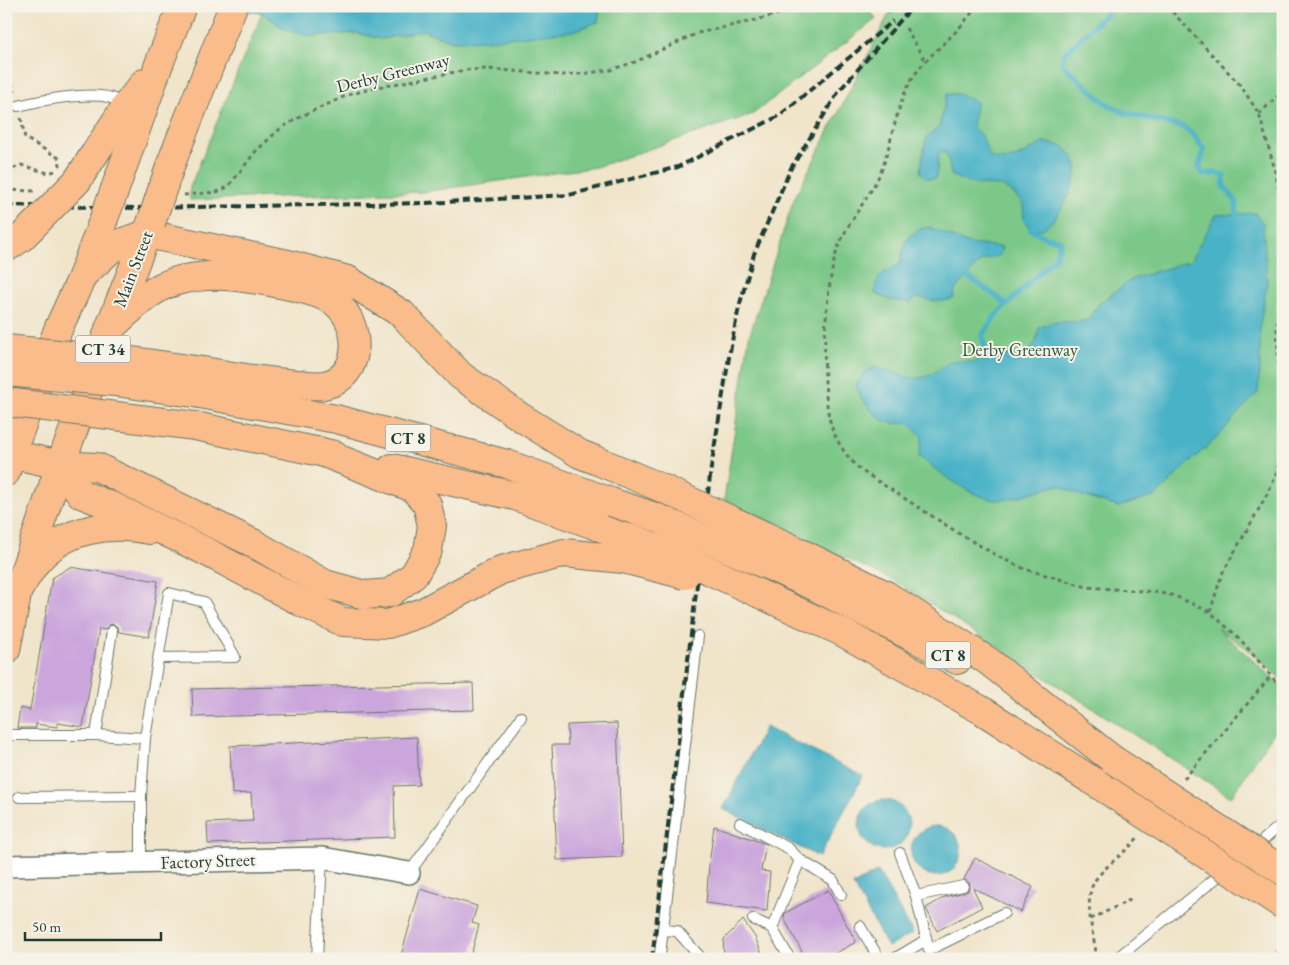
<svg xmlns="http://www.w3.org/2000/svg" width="1289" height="965" font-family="'EB Garamond',serif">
	<rect width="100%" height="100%" fill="#f7f3e8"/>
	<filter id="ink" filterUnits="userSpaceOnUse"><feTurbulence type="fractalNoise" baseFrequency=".02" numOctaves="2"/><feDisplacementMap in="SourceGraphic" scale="10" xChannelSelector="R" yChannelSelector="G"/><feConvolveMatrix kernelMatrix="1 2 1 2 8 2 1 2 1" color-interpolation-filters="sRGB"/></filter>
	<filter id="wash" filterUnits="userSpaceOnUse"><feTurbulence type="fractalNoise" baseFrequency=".0096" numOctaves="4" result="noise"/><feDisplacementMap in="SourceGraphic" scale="20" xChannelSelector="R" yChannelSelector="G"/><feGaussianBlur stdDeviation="1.12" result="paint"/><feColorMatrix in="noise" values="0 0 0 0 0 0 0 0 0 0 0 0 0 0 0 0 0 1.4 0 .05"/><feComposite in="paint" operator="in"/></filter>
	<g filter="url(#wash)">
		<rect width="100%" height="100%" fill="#f0e4c9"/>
		<g fill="#7bc888" stroke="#4d825e">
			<polygon points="600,6 867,6 876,19 753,114 596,167 423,192 190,200 190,187 262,13 285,29 309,36 356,33 382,39 423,30 453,41 598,22"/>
			<polygon points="893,6 1283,6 1283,681 1245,647 1217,628 1283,687 1283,719 1231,797 898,583 724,500 749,337 794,199"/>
		</g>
		<g fill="#49b2c7" stroke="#34787e">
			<polygon points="207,6 600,6 598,22 573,31 488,40 453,41 423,30 382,39 356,33 309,36 285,29 262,13"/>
			<path d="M 947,94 L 958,94 L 977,102 L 972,126 L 981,135 L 990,157 C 1013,165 1025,152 1044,142 L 1063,146 C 1067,150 1073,156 1075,161 C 1082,177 1059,218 1046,227 C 1042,230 1036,229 1031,229 L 1024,221 L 1023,204 L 1014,194 L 1002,186 L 979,185 L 966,182 L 951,175 L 948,158 L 945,152 L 939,154 C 936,163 939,171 935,179 L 926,178 L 920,172 L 926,138 L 939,127 Z"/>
			<path d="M 1255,213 L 1263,223 L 1267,283 L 1260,325 L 1260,366 L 1258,393 L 1239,412 L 1216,439 L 1193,459 L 1156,496 L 1118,507 L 1082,496 L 1058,485 C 1041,489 1014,500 997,500 C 972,499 939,471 919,457 L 922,437 L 908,423 C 903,423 897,424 892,423 C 875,420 859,399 856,384 L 864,373 L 874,367 C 911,375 916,390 950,361 L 973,362 L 1007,355 L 1018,357 L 1028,355 L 1036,341 L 1039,328 L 1053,322 L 1087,321 L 1100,303 L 1132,279 L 1190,261 L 1216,215 Z"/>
			<path d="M 929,227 L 969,244 L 1002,247 L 1000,255 L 981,261 L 955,290 L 954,298 C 950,299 946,301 942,301 C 930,302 926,296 913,299 L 911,303 L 890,300 L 875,294 C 875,273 886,273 900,264 C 904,245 907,230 929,227 Z"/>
			<polygon points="765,727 863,776 819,857 723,809"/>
			<circle cx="884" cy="825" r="25"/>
			<circle cx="936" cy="851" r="25"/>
			<polygon points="878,871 913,933 888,947 853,885"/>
			<polygon points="1283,940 1283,959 1262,959"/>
		</g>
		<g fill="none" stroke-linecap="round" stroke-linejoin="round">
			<g stroke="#49b2c7" stroke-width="5.5">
				<polyline points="1114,6 1064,54 1062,64 1104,102 1123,112 1183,127 1194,136 1204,149 1199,167 1203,174 1217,173 1224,176 1224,187 1236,201 1237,220"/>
				<polyline points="967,276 1007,304"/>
				<polyline points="990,365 982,336 996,315 1055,258 1061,241 1045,237 1031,229"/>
			</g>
		</g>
		<g id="blocks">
			<g fill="#cba6dc">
				<polygon points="70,567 158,581 149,637 119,632 118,628 114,624 109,625 105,630 99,629 83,727 58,723 57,727 36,724 36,728 17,728 20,708 30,710 52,578"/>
				<polygon points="473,683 474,710 193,717 192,689"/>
				<polygon points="617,723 622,857 557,860 552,745 568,745 567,725"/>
				<polygon points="417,737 419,785 394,786 395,837 208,844 207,823 253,821 251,793 232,794 230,746"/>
				<polygon points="714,826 766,844 761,871 770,872 767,911 706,903 709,865"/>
				<polygon points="975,858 1033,887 1021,912 973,888 982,907 937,931 926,908 945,897 968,891 970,884 964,879"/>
				<polygon points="420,889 477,906 472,923 479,925 470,959 400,959"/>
				<polygon points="828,890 856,942 825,959 806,959 784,918 785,913"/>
				<polygon points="743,920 755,937 764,959 728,959 725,955 723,949 724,939"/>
			</g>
		</g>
	</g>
	<g filter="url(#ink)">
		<use href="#blocks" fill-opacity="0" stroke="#687768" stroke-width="1"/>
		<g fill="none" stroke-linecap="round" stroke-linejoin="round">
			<g stroke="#687768" stroke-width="12">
				<g id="lane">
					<path d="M 18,106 C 41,100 86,92 108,97 C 115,99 120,102 125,105"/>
					<polyline points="6,735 96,735 145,738 169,593 204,602 235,657 158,658"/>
					<polyline points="96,735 112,631"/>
					<polyline points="19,797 141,796"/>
					<polyline points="740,823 788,848 800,860 833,880 841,895"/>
					<polyline points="1253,849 1283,823"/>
					<polyline points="900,853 916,896 929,950 1004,913"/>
					<polyline points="141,863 141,796 145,738"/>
					<polyline points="409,873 521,717"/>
					<polyline points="916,896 963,886"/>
					<polyline points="753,919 772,928 790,959"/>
					<polyline points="860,926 879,959"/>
					<polyline points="772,928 800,860"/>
					<polyline points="663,930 677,931 702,959"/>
					<polyline points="660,954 698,636"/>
					<polyline points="317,959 322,858"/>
					<polyline points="894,959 926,940"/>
					<polyline points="1116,959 1226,870"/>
				</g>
			</g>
			<g stroke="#687768" stroke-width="24">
				<polyline id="street" points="6,866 322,858 409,873"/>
			</g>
			<g stroke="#687768" stroke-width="30">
				<g id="primary">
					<polyline points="6,472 11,454"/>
					<polyline points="6,650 18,590 60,465"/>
				</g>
			</g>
			<g stroke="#687768" stroke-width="30">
				<g id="highway">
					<polyline points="99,147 126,106 144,83"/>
					<polyline points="163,187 172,161 233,6"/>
					<polyline points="115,189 159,64 182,6"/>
					<polyline points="103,221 82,277 59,327 11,454 60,465 97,467 253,543 325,584 365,595 390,593 414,575 428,550 432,526 427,504 413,488 319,451"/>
					<polyline points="86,272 110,250 123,242 147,234 288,264 348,280 402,314 461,376 522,418 580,454 598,461"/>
					<path d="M 109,329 C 126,314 143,296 163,286 C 176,280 192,277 207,276 C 233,274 316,287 336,303 C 363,326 362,378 324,385 C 315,386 305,385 297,384 C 265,382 234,376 203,371"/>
					<polyline points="200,394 336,419 507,464 611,502"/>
					<polyline points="195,426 335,455"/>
					<polyline points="60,465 81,494 114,507 205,551 301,602 343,622 388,624 423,612 501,570 564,553 623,559"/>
					<polyline points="60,465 93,379 109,329 151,223"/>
					<polyline points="392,468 515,496 630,538"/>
					<polyline points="787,546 886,595 988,661 1112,759"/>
					<polyline points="776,569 816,587 957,660"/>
					<path d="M 18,590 C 24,581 30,570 37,561 C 65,528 110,522 150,530"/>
					<polyline points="762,595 842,632 983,711 1096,783"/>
				</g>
			</g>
			<g stroke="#687768" stroke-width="3" stroke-dasharray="4 4" stroke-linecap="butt">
				<polyline points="880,6 892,13"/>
				<path d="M 977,6 C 972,13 966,20 960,27 C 944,45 925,58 912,79 C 897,103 892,141 882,169 C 871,196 850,218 839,245 C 824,282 819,391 832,428 C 839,446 848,459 862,471 L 963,536 L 1003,559 L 1025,569 L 1087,587 L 1155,592 L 1175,596 L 1210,612 L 1239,638 L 1283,690"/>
				<polyline points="1167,6 1241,86 1259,114 1275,170 1283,211"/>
				<polyline points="906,28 925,60"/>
				<polyline points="6,77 12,83 15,92"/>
				<polyline points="1259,114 1283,91"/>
				<polyline points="21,118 25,138 59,158 60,165 59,166"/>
				<polyline points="6,172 21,165 48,173 55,171"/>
				<polyline points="6,190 35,191"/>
				<polyline points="184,195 217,192 228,187 256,151 281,128 304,115 348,95 378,87 466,70 488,69 562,75 579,74 610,70 635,62 698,33 752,21 809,6"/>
				<polyline points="1210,612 1222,574 1264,500 1275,478 1280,458 1281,432 1277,327 1283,269"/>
				<polyline points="1184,779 1270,677"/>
				<polyline points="1091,919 1134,898"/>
				<path d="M 1097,959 C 1094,936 1082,898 1096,879 C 1108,863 1126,853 1138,837"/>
			</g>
			<use href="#lane" stroke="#fff" stroke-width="10"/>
			<use href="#street" stroke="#fff" stroke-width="21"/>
			<use href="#primary" stroke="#f9bc8a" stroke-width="28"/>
			<use href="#highway" stroke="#f9bc8a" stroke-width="28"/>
			<g stroke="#1f3d34" stroke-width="4" stroke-dasharray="8 4" stroke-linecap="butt">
				<polyline points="6,205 138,208 427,203 569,195 678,167 779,116 893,21"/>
				<polyline points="652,959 711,468 730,351 739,307 754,254 791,168 839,91 913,6"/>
			</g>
			<g stroke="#687768" stroke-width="30" stroke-linecap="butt">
				<g id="highway-bridge">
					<polyline points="103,221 115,189"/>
					<polyline points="151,223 163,187"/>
					<polyline points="6,248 21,238 77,181 99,147"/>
					<polyline points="6,349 140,362 203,371"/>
					<polyline points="6,372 115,382 200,394"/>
					<polyline points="6,402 195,426"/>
					<polyline points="598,461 664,489 787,546"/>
					<polyline points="611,502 658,518 776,569"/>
					<polyline points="630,538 669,552 762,595"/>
					<polyline points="623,559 685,575"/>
					<polyline points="1112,759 1283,871"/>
					<polyline points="1096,783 1283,905"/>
				</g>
			</g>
			<use href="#highway-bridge" stroke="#f9bc8a" stroke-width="28"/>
		</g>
	</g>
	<g text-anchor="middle" stroke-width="4" stroke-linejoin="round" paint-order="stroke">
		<g fill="#f7f3e8" stroke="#60746a" stroke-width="1">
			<rect x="75.5" y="335.5" width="55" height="27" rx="4"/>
			<rect x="385.5" y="424.5" width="45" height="27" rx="4"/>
			<rect x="925.5" y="641.5" width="45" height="27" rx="4"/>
		</g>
		<g font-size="16" font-weight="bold" fill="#1f3d34">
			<text x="103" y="355">CT 34</text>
			<text x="408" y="444">CT 8</text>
			<text x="948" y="661">CT 8</text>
		</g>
		<g font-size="18" fill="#1f3d34" stroke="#f7f3e8">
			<text transform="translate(393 73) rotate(-14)" y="6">Derby Greenway</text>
			<text transform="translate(133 269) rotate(-69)" y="6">Main Street</text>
			<text transform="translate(208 861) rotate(-2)" y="6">Factory Street</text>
		</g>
		<g font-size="18" fill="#315945" stroke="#f7f3e8">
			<text x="1020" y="356">Derby Greenway</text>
		</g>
	</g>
	<rect width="1289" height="965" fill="none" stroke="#f7f3e8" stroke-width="25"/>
	<path d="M25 932v8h136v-8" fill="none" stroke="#1f3d34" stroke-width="2.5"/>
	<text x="32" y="932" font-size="15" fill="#1f3d34" stroke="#f7f3e8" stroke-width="4" paint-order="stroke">50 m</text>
</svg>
